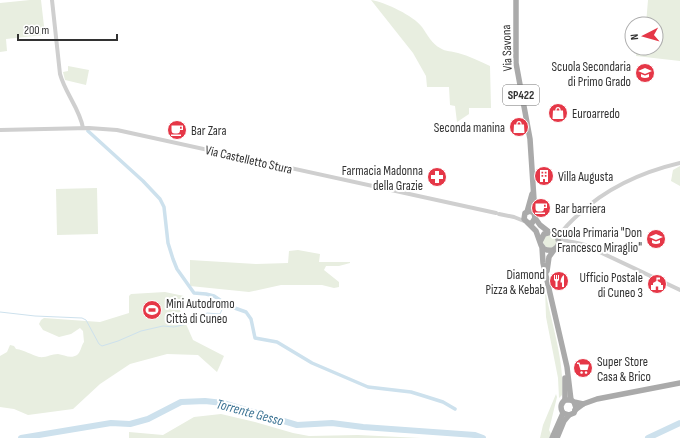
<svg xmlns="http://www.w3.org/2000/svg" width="680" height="438" font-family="'Sofia Sans Condensed',sans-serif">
	<rect width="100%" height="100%" fill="#fff"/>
	<g fill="#e8eee0">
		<polygon points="30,0 41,0 45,35 6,39 7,51 0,52 0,3"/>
		<path d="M 371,0 C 385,2 414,16 422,27 C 427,34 432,44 440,48 C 446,52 452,51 458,53 C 469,56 479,61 490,66 L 491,108 L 469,108 L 469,114 L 457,122 L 455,106 L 450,105 L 449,87 L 427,87 L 426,76 L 413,53 Z"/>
		<polygon points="648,0 680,0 680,61 636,56 637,48 656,48 656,24 646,24"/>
		<polygon points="68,66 89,70 86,85 65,80 63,72 68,71"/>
		<polygon points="680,166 680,186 671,181 673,170"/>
		<polygon points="97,188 98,234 57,235 56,189"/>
		<circle cx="550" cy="241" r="7"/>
		<polygon points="298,250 320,254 319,262 350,262 350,263 339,266 326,266 324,270 339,282 339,287 334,288 322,285 281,285 249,292 190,286 190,260 256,264 288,263 289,251"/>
		<path d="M 545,289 C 551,322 565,362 562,395 L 559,398 L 558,378 L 546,317 Z"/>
		<path d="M 165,292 L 184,296 L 186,303 L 179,308 L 193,340 L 224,356 L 217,372 L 198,355 L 167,354 L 130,364 L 100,384 L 73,409 L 28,415 L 14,409 L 0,407 L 0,356 L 7,352 L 10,345 L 14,346 L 16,349 C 25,350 31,355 39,357 C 46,358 51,354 58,354 C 64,355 71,359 77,355 C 81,352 81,346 84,342 L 83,331 L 80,328 L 71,334 L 59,337 L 43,330 L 39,324 L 41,320 L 44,318 L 100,322 L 129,313 L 129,296 L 131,294 Z"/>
		<polygon points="556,394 557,397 549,430 551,434 549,438 540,438 543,425"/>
		<polygon points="221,414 255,422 293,433 309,436 358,435 421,438 129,438 129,432 163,435 194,417"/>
	</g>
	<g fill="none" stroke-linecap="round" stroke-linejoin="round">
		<g stroke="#cde1ed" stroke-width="1">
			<polyline points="0,312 35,316 82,318 86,320 99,344 102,346 118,341 141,331 163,326 174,327 191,323 198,319"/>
			<polyline points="200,317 207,313 220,314 225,303"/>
		</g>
		<polyline stroke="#cde1ed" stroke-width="3.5" points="88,131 143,181 160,199 164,207 168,243 173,259 177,269 194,293 206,294 214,296 229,306 246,312 251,319 255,338 277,342 312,363 368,387 411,392 424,396 443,402 455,409"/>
		<g stroke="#cde1ed" stroke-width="6">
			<polyline points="21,438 111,423 130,424 148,419 181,402 205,401 223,403 297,425 332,423 363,427 475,435 483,438"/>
			<polyline points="648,438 680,423"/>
		</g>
		<g stroke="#cfcfcf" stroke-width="4">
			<path d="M 52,0 L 60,74 C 65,93 80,109 83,128"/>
			<polyline points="0,130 89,128 117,130 496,213"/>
			<polyline points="499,214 514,217 524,221"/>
			<path d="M 558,237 C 564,228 571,221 579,214 C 608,187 642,172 680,163"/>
			<path d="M 558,238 C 567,242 576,242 585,245 L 680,290"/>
		</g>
		<g stroke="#aaa" stroke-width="5.5">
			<polyline points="516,0 516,63 530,139 535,215"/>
			<polyline points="527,212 532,194"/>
			<polyline points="535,218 540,225 549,232"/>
			<path d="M 528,223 L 532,223 L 535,218 L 534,213 L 530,211 L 525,213 L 524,219 L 536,231 L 541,245 L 544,249 C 551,252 557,250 559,243 L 557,235 L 551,232 L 544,234 L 541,240"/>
			<polyline points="542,247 543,263 567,367 571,400"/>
			<polyline points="547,271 549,257 554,250"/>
			<polyline points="565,400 565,378"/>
			<path d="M 574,402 L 576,408 L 574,413 L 569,415 L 563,413 C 560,408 560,404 565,400 L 571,400 L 574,402 L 583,404"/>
			<polyline points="575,410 583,404 597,399 680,383"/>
			<polyline points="552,438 563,413"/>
			<polyline points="557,438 564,421 569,415"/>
		</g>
	</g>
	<defs>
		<g id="school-disc" transform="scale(1)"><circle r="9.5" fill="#e53747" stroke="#fff"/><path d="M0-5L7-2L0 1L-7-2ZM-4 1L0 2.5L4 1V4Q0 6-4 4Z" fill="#fff"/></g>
		<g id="shop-disc" transform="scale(1)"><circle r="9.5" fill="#e53747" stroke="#fff"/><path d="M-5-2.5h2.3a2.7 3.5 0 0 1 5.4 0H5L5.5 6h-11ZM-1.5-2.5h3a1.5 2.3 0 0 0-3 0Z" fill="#fff"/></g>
		<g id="cafe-disc" transform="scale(1)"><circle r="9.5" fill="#e53747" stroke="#fff"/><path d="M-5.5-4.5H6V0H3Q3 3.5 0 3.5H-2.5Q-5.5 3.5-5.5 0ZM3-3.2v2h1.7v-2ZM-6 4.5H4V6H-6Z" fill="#fff"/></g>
		<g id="building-disc" transform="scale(1)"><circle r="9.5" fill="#e53747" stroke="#fff"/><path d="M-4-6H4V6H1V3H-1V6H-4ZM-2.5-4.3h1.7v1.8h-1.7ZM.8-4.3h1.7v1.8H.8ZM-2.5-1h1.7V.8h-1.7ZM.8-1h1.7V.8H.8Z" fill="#fff"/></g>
		<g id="pharmacy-disc" transform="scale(1)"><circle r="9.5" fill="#e53747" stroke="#fff"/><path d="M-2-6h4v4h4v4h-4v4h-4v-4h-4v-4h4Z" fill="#fff"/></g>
		<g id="restaurant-disc" transform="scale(1)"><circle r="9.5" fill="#e53747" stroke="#fff"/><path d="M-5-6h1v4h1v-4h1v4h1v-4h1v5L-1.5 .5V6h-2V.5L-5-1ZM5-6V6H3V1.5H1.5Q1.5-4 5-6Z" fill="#fff"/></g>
		<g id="civic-disc" transform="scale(1)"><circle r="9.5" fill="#e53747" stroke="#fff"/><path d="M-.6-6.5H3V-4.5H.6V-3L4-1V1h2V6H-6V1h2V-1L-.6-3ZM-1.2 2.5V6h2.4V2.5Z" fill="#fff"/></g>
		<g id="stadium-disc" transform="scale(1)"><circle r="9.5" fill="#e53747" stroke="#fff"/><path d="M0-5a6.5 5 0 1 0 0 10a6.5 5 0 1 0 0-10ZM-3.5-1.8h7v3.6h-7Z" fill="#fff"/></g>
		<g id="supermarket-disc" transform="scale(1)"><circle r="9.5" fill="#e53747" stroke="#fff"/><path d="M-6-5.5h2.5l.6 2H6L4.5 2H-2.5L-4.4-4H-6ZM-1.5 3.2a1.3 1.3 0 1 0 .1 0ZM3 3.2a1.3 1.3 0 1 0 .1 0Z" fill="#fff"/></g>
	</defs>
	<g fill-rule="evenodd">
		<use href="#school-disc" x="645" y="73"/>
		<use href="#shop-disc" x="558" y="113"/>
		<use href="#shop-disc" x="519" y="127"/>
		<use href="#cafe-disc" x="177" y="130"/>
		<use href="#building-disc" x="544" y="176"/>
		<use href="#pharmacy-disc" x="437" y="177"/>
		<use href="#cafe-disc" x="541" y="208"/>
		<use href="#school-disc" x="656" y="239"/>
		<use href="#restaurant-disc" x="559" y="281"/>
		<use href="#civic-disc" x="657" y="284"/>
		<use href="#stadium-disc" x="152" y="310"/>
		<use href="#supermarket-disc" x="583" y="368"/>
	</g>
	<g text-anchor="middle" stroke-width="4" stroke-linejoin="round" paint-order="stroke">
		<rect fill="#fff" stroke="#707070" stroke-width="1" x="503" y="85" width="36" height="20" rx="3"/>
		<g font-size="12" font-weight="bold" fill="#323232">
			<text x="521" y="99">SP422</text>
		</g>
		<g font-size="13" fill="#323232" stroke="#fff">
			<text transform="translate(506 48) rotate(-92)" y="5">Via Savona</text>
			<text transform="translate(249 159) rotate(13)" y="5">Via Castelletto Stura</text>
		</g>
		<g font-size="13" fill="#323232" stroke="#fff" text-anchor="end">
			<text x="631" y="71">Scuola Secondaria<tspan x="631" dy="15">di Primo Grado</tspan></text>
			<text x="572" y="118" text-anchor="start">Euroarredo</text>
			<text x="505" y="132">Seconda manina</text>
			<text x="191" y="135" text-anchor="start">Bar Zara</text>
			<text x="423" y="175">Farmacia Madonna<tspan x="423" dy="15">della Grazie</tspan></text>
			<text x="558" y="181" text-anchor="start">Villa Augusta</text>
			<text x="555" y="213" text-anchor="start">Bar barriera</text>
			<text x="642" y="237">Scuola Primaria "Don<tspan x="642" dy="15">Francesco Miraglio"</tspan></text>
			<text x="545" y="279">Diamond<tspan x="545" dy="15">Pizza &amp; Kebab</tspan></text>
			<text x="643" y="282">Ufficio Postale<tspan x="643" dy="15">di Cuneo 3</tspan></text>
			<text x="166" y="308" text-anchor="start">Mini Autodromo<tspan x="166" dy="15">Città di Cuneo</tspan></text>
			<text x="597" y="366" text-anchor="start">Super Store<tspan x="597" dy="15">Casa &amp; Brico</tspan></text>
		</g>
		<g font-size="14" font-style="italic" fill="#3e7595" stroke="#fff">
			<text transform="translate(250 412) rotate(15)" y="5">Torrente Gesso</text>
		</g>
	</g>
	<g transform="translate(644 36) rotate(264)"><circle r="19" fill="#ffffff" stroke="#adadad"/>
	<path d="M0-3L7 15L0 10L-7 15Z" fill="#e53747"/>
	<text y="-6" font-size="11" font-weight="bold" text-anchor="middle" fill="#323232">N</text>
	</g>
	<path d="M18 34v6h99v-6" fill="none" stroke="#323232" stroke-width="2"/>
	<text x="24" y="34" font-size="12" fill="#323232" stroke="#ffffff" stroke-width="3" paint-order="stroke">200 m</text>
</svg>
